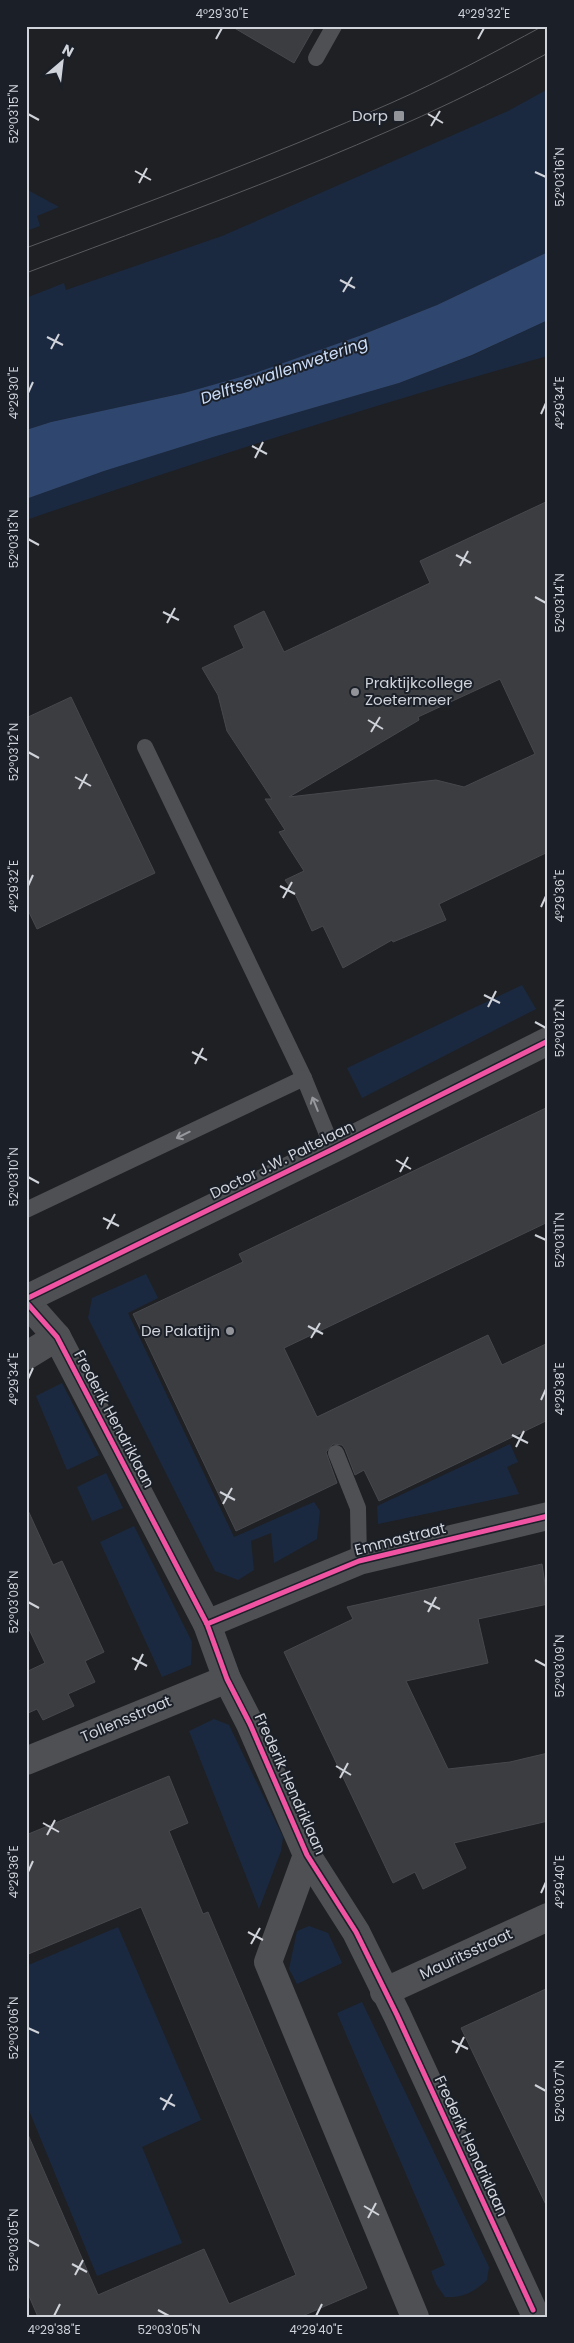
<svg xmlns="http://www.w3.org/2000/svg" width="574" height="2343" font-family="Poppins,sans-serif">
	<rect width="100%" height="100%" fill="#1e2024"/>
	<g fill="#1b2940">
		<polygon points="548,89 548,252 437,305 359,336 255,373 184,393 51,422 26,430 26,298 64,283 66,290 222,236 508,111"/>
		<polygon points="26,189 59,207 37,216 40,226 26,231"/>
		<path d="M 548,320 L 548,356 C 372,405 198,461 26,520 L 26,499 L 104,471 L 216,436 L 399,383 L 473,355 Z"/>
		<polygon points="522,985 536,1009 362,1098 347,1068"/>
		<polygon points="146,1274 158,1298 128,1313 234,1537 314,1502 320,1511 317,1539 274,1563 271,1533 251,1541 254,1570 238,1580 215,1571 88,1318 92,1298"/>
		<polygon points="62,1383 99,1455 67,1470 36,1396"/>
		<polygon points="510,1444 518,1462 507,1467 519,1494 378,1524 377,1506"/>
		<polygon points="106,1473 123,1508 92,1521 77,1487"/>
		<polygon points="134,1526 192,1642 191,1665 162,1677 100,1542"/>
		<polygon points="214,1719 229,1725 283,1837 281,1851 259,1909 189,1731"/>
		<polygon points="309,1926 328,1933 342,1963 297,1984 289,1969 297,1931"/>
		<polygon points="118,1927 201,2120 142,2147 182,2243 97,2276 26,2103 26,1966"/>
		<path d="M 362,2002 L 489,2267 L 487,2280 C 474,2292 463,2298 445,2297 L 436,2284 L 431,2271 L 445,2265 L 337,2013 Z"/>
	</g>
	<polygon fill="#2f476e" points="548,252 548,320 472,355 399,383 216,436 104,471 26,499 26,430 51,422 184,393 255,373 359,336 437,305"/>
	<g fill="#3b3d41" stroke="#46484d" fill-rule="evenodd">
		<polygon points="231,26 315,26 294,63"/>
		<path d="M 548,501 L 548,852 L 439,904 L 446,920 L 393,942 L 392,940 L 343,968 L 323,926 L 312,931 L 296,896 L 285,880 L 304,871 L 279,832 L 285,830 L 265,799 L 272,799 L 227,731 L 218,695 L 202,668 L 244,648 L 234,626 L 264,611 L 284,652 L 430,583 L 420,561 ZM 500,679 L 535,754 L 464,787 L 436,780 L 289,797 L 419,720 L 418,717 Z"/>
		<polygon points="71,697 155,873 37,929 26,906 26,718"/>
		<polygon points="548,1107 548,1222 284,1348 317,1417 488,1335 502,1365 548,1343 548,1420 379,1501 364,1470 355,1475 345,1449 342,1445 333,1444 326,1452 337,1483 236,1531 133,1314 243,1262 239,1254"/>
		<polygon points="26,1506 53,1565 62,1561 104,1652 85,1661 95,1682 68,1694 74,1706 43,1720 37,1709 26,1714 26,1672 45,1663 26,1623"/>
		<polygon points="542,1564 548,1604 478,1619 488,1663 406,1681 448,1769 510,1762 548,1753 548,1821 454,1843 466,1868 423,1889 415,1872 393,1883 284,1652 353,1619 347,1607"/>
		<polygon points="169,1776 188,1823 169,1831 203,1914 208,1912 367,2288 300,2317 38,2317 26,2289 26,2130 98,2295 204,2249 229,2304 296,2275 141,1907 26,1955 26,1835"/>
		<polygon points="548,1988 548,2209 461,2028"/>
	</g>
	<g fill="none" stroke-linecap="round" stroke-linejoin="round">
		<g stroke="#4e5054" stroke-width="16">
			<polyline points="316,58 334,26"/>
			<polyline points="145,747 304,1078"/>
			<polyline points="26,1210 304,1078 333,1149"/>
			<polyline points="336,1453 358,1508 359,1561"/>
		</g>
		<g stroke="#4e5054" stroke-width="28">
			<polyline points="26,1302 57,1337 207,1624 227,1679 250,1724 307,1855 356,1932 397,2015 533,2310"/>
			<polyline points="26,1356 57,1337"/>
			<polyline points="207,1624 359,1561 548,1516"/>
			<polyline points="26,1761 227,1679"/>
			<polyline points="307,1855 268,1962 415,2317"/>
			<polyline points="384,1992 548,1917"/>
		</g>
		<polyline stroke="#4e5054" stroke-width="28" points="26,1299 333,1149 548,1041"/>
		<g stroke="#595a5d" stroke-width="1">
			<path d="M 26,248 C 149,202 272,156 391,103 C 443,80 493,53 543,26"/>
			<path d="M 26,273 C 203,206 382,144 548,53"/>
		</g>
		<g stroke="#1a1f28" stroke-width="8">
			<g id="cycleway">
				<polyline points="26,1299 333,1149 548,1041"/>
				<polyline points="26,1302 57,1337 207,1624 227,1679 250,1724 307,1855 356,1932 397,2015 533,2310"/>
				<polyline points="207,1624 359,1561 548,1516"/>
			</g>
		</g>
		<use href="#cycleway" stroke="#f153a3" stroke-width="5"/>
	</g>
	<defs><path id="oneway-shaft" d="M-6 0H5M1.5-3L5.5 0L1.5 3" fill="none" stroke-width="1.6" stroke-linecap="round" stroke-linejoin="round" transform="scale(1.25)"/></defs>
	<g stroke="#96989e">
		<use href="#oneway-shaft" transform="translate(315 1104) rotate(-112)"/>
		<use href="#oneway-shaft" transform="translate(183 1135) rotate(154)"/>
	</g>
	<path fill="none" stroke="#d0d3da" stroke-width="2" d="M 216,39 L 222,28M 478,39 L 484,28M 28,114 L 39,120M 428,114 L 443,123M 431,126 L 440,111M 135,171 L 151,180M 535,172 L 546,177M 139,183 L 147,168M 340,280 L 355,288M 343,292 L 352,277M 47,337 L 63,345M 51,349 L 59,334M 28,393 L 33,382M 541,414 L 546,403M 252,446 L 267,454M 255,458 L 263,442M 28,539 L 39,545M 456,555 L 471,563M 460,566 L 468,551M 535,597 L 546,603M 163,612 L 179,620M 167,623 L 175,608M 368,720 L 383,729M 371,732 L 380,717M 28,752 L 39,758M 75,777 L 91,786M 79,789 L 87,774M 28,886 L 33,875M 280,886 L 295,894M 283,898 L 292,882M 541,907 L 546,896M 484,995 L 500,1003M 488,1007 L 496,991M 535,1022 L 546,1028M 192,1052 L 207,1060M 195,1064 L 203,1048M 396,1160 L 411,1169M 400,1172 L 408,1157M 28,1177 L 39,1183M 103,1218 L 119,1226M 107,1229 L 115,1214M 535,1235 L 546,1240M 308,1326 L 323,1334M 311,1338 L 320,1323M 28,1379 L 33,1368M 541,1400 L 546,1389M 512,1435 L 528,1443M 516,1447 L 524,1431M 220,1492 L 235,1500M 223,1504 L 232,1488M 424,1601 L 440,1609M 28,1602 L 39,1608M 428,1612 L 436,1597M 132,1658 L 147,1666M 535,1660 L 546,1666M 135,1670 L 143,1654M 336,1766 L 351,1775M 340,1778 L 348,1763M 43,1823 L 59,1832M 47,1835 L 55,1820M 28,1872 L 33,1861M 541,1893 L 546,1882M 248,1932 L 263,1940M 251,1944 L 260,1928M 28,2028 L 39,2033M 452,2041 L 468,2049M 456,2053 L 464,2037M 535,2085 L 546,2091M 160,2098 L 175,2106M 163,2110 L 172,2094M 364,2206 L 379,2215M 368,2218 L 376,2203M 28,2240 L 39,2246M 72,2264 L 87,2272M 75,2275 L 83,2260M 158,2310 L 169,2316M 54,2316 L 60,2304M 316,2316 L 322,2304"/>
	<g fill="#92949a" stroke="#1a1f28" stroke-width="2">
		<rect x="393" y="110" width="12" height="12" rx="2.5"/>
		<circle cx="355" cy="692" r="5"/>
		<circle cx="230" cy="1331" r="5"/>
	</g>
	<g text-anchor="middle" stroke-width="4" stroke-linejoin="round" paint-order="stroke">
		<g font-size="15" fill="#d0d3da" stroke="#1a1f28" text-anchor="end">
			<text x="388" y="121">Dorp</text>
			<text x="365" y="688" text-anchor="start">Praktijkcollege<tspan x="365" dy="17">Zoetermeer</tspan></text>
			<text x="220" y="1336">De Palatijn</text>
		</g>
		<g font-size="15" fill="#d0d3da" stroke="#1a1f28">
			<text transform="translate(282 1160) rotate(-26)" y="5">Doctor J.W. Paltelaan</text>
			<text transform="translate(114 1419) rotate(62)" y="5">Frederik Hendriklaan</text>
			<text transform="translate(400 1539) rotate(-14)" y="5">Emmastraat</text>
			<text transform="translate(126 1719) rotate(-23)" y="5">Tollensstraat</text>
			<text transform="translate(290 1784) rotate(66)" y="5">Frederik Hendriklaan</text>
			<text transform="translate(466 1954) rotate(-25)" y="5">Mauritsstraat</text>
			<text transform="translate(471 2146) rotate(65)" y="5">Frederik Hendriklaan</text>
		</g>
		<g font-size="16" font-style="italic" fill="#cadcf8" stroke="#1a1f28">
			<text transform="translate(284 370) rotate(-19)" y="6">Delftsewallenwetering</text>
		</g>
	</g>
	<rect width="574" height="2343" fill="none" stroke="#1a1f28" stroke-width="55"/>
	<g transform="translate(62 62) rotate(28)" stroke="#1a1f28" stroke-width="4" paint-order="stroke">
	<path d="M0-4L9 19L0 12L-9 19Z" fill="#d0d3da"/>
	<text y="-8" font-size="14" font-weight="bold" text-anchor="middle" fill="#d0d3da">N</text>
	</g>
	<rect x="28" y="28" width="518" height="2288" fill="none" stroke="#d0d3da" stroke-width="2"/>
	<g font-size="12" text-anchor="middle" fill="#d0d3da">
		<text x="222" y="18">4°29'30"E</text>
		<text x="484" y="18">4°29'32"E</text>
		<text transform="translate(14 114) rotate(-90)" y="4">52°03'15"N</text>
		<text transform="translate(560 177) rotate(-90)" y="4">52°03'16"N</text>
		<text transform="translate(14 393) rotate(-90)" y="4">4°29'30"E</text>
		<text transform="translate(560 403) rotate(-90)" y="4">4°29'34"E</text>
		<text transform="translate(14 539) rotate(-90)" y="4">52°03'13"N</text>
		<text transform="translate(560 603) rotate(-90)" y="4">52°03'14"N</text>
		<text transform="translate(14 752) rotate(-90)" y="4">52°03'12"N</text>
		<text transform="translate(14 886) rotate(-90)" y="4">4°29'32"E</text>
		<text transform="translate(560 896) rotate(-90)" y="4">4°29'36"E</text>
		<text transform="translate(560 1028) rotate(-90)" y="4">52°03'12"N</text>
		<text transform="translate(14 1177) rotate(-90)" y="4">52°03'10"N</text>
		<text transform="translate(560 1240) rotate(-90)" y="4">52°03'11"N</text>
		<text transform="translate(14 1379) rotate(-90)" y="4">4°29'34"E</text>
		<text transform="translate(560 1389) rotate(-90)" y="4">4°29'38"E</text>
		<text transform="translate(14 1602) rotate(-90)" y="4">52°03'08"N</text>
		<text transform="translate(560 1666) rotate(-90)" y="4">52°03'09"N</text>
		<text transform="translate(14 1872) rotate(-90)" y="4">4°29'36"E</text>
		<text transform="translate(560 1882) rotate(-90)" y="4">4°29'40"E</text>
		<text transform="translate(14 2028) rotate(-90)" y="4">52°03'06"N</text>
		<text transform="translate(560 2091) rotate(-90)" y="4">52°03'07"N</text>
		<text transform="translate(14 2240) rotate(-90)" y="4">52°03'05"N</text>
		<text x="54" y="2334">4°29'38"E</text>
		<text x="169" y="2334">52°03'05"N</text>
		<text x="316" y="2334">4°29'40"E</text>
	</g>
</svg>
